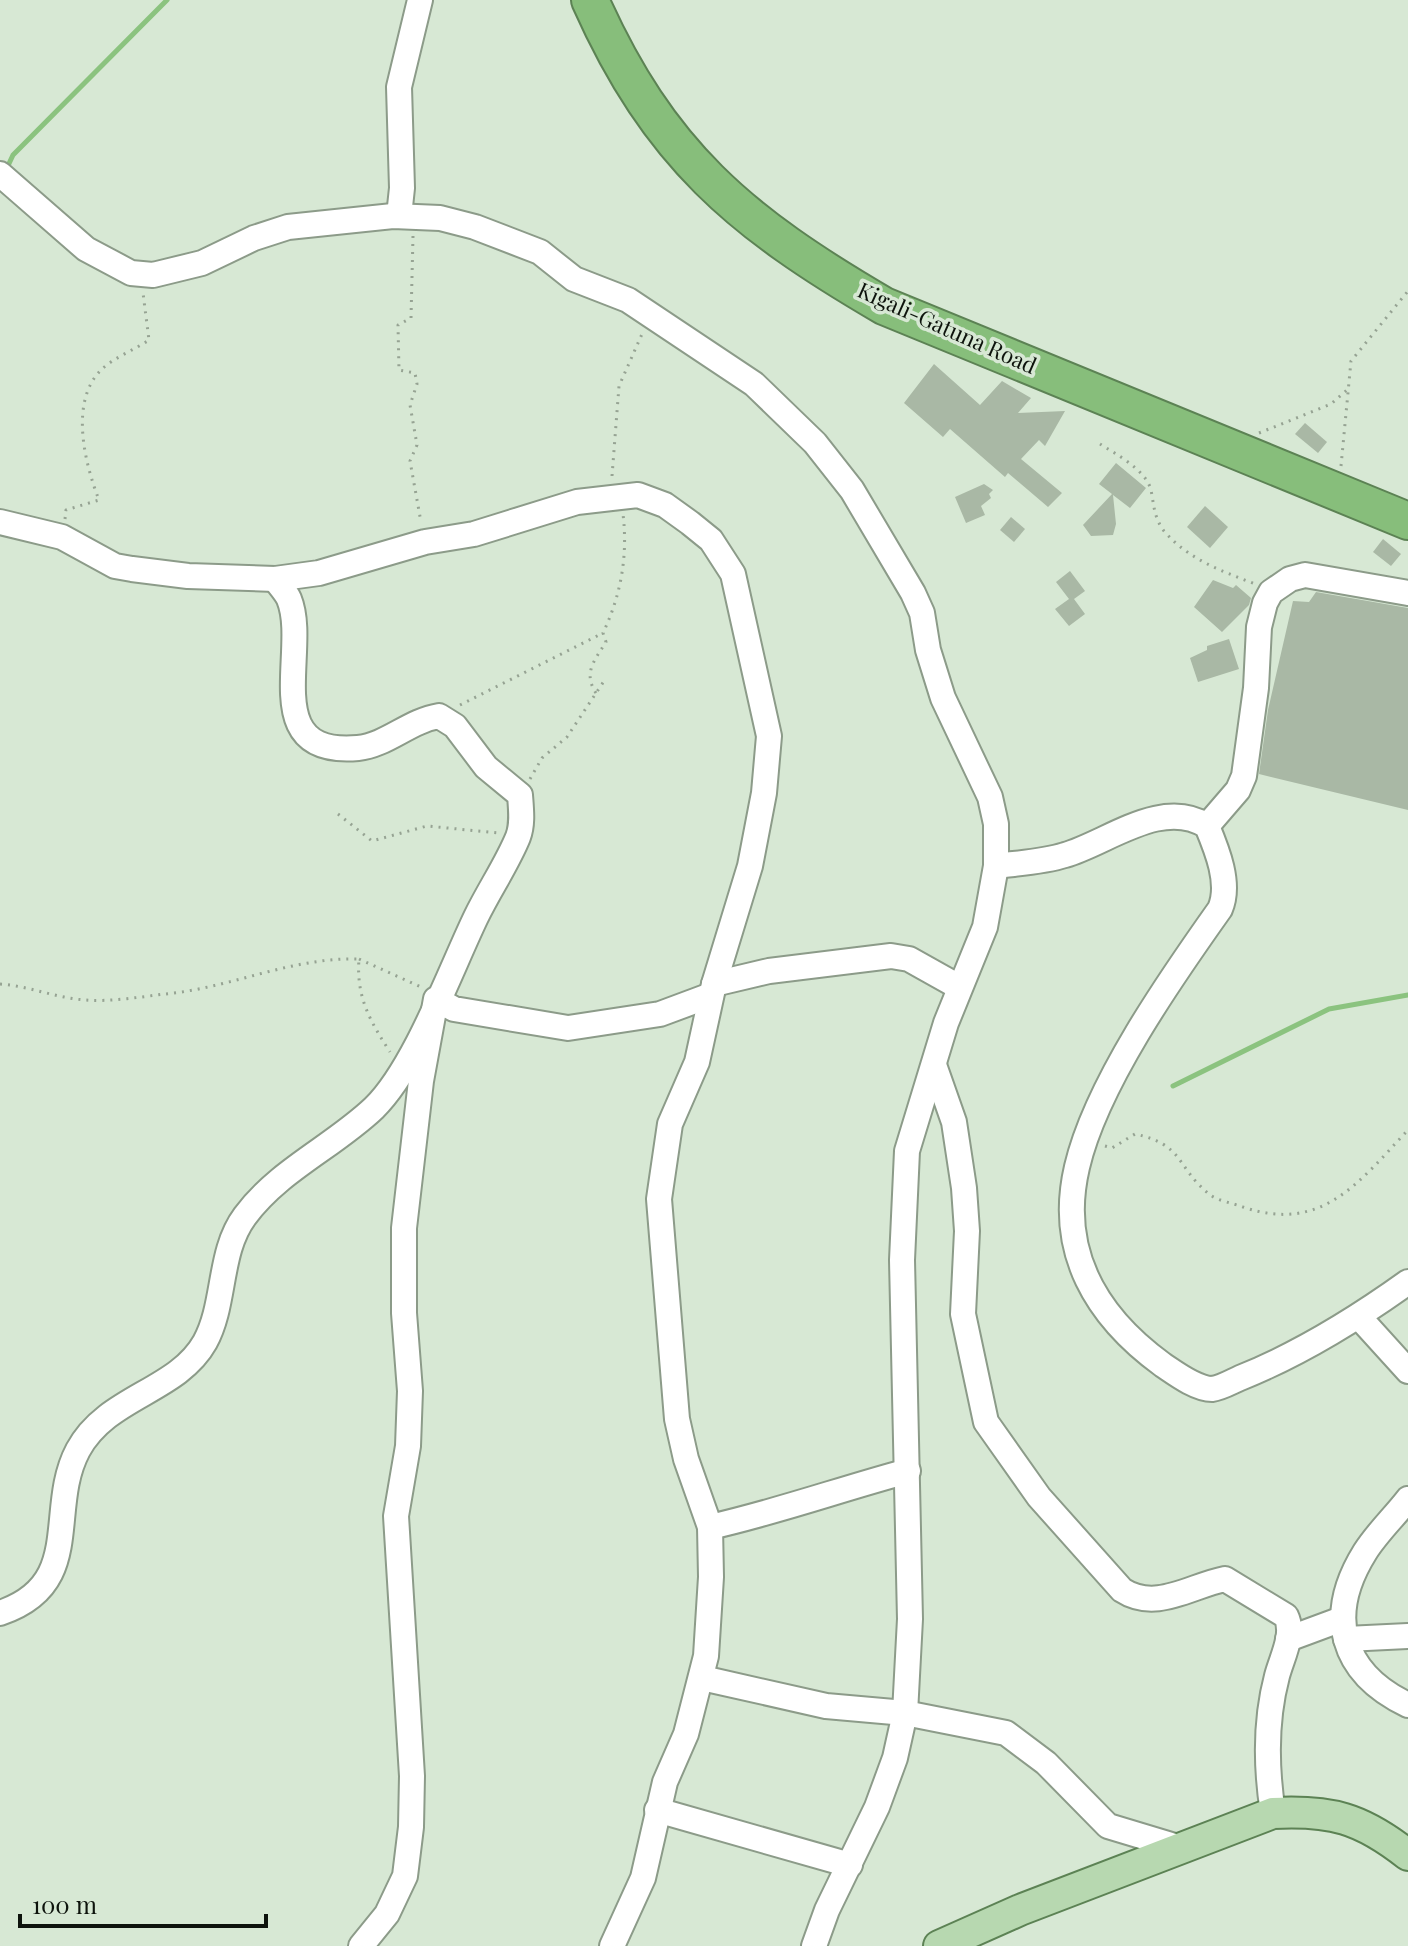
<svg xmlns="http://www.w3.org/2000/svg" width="1408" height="1946" font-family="'Playfair Display',serif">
	<rect width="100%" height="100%" fill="#d7e8d4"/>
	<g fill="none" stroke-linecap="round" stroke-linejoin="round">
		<g stroke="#8bc37f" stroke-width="5">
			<polyline points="6,170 13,155 167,0"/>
			<polyline points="1173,1086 1329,1009 1408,995"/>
		</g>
	</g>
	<g fill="#a9b8a5">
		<polygon points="934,364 980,405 1002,381 1031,398 1018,413 1065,411 1045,446 1039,440 1021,459 1062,493 1048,507 1008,473 1005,477 950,429 943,437 904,403"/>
		<polygon points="1305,423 1327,442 1318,453 1295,434"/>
		<polygon points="1116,463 1146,488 1130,508 1113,495 1116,524 1113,535 1091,536 1083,525 1112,494 1099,484"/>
		<polygon points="984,484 993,490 989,494 991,498 981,506 985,515 966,523 955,497"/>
		<polygon points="1205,506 1228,527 1210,548 1187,527"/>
		<polygon points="1011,517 1025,529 1014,542 1000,530"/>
		<polygon points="1383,539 1401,554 1391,566 1373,552"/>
		<polygon points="1070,571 1085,591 1074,599 1085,614 1069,626 1055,609 1069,599 1056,582"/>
		<polygon points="1213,580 1233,588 1236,585 1251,598 1249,605 1222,632 1194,607"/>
		<polygon points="1316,592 1408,608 1408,810 1259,774 1268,710 1293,601 1309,602"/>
		<polygon points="1229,639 1239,669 1198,682 1190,658 1207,650 1207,646"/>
	</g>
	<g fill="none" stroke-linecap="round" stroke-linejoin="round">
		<g stroke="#8c9b89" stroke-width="28">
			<g id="minor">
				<polyline points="0,174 86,249 131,273 153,275 202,263 254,238 288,227 393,216 440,218 475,227 540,252 574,279 628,300 754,384 815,443 852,490 913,593 922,613 928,650 943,698 990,797 996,824 996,866 985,927 946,1023 907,1151 902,1260 910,1619 905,1713 895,1758 877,1807 827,1910 814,1946"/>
				<polyline points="399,216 402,188 399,87 420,0"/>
				<polyline points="0,522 62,537 115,566 132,569 188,576 275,579 319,573 425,542 474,534 577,502 638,495 665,505 690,523 711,540 733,574 769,736 764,793 750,866 714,984 697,1062 670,1124 659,1199 677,1419 686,1459 710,1527 711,1577 706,1656 686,1734 665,1782 643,1878 612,1946"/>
				<polyline points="1207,826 1238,790 1244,776 1256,688 1259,627 1265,603 1271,592 1290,579 1305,575 1408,593"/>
				<path d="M 996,866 C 1019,863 1043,862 1065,855 C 1107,843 1162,797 1207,826 C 1217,850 1231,884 1220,909 C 1171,978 1096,1085 1077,1167 C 1057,1252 1097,1317 1163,1365 C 1175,1373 1196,1389 1212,1389 C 1221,1388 1231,1382 1240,1378 C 1300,1354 1355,1320 1408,1282"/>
				<polyline points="714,984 769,971 891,956 909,959 959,987"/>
				<path d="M 934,1065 L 954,1122 L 964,1188 L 967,1231 L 963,1314 L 986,1422 L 1039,1497 L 1122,1590 C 1156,1612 1190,1586 1225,1579 L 1286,1616 C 1295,1634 1282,1657 1277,1676 C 1265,1721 1266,1768 1273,1813"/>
				<polyline points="1359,1317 1408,1371"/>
				<path d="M 1408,1499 C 1394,1517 1377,1533 1365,1552 C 1325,1616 1341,1673 1408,1705"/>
				<path d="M 710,1527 C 777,1512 841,1489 908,1471"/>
				<path d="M 0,1613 C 86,1584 46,1510 78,1450 C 107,1396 177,1392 205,1342 C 226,1304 218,1252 245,1216 C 279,1170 333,1147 374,1108 C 415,1068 450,971 476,917 C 489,890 507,864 518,837 C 523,824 521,809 520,795 L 486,767 L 455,726 L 439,716 C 409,721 387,745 358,748 C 256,757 310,650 289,599 C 286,592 279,585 275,579"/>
				<polyline points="1288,1639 1342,1619"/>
				<polyline points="1346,1639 1408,1636"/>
				<polyline points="702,1678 826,1706 905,1713 1006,1733 1046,1763 1108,1826 1181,1848"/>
				<polyline points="657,1810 850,1865"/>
				<polyline points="361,1946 387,1914 405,1876 411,1827 412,1776 396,1516 408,1446 410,1391 404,1313 404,1228 421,1081 436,999 454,1009 568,1028 660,1014 711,995"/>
			</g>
		</g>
		<g stroke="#5c8254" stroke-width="34">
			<path id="major" d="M 939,1946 L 1020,1910 L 1273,1813 C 1331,1810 1361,1818 1408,1855"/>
		</g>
		<g stroke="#5c8254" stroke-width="40">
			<path id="highway" d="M 590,0 C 659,155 740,222 884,306 L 1408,521"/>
		</g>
		<g stroke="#96a393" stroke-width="3" stroke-dasharray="2 6" stroke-linecap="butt">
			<polyline points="413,236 411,318 398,325 399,370 415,373 417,384 410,405 417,445 410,461 421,522"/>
			<polyline points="1259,433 1331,404 1348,389"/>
			<path d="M 1100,444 C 1116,454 1146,470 1151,490 C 1154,505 1154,518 1164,531 C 1189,560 1222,571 1255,584"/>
			<polyline points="1341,466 1351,361 1408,291"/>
			<polyline points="612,476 619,386 642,334"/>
			<path d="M 65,519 L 66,510 L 99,500 C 85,464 69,402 101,370 C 113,358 134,350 149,340 L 143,293"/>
			<path d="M 596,693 C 583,673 594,661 606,642 L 603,633 C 621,595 628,556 623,514"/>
			<polyline points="460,705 603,633"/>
			<polyline points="530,779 542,758 567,737 604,681"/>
			<polyline points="338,814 372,841 427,826 499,833"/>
			<polyline points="359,959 421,987"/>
			<path d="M 0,984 C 29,986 56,998 85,1000 C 110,1002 140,997 165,994 C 231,988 291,957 359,959 C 356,997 370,1021 390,1052"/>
			<path d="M 1105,1146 L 1112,1148 L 1135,1134 C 1185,1145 1175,1166 1209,1194 C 1217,1201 1233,1203 1243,1207 C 1322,1234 1359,1182 1408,1130"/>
		</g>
		<use href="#minor" stroke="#fff" stroke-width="24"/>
		<use href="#major" stroke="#b7d8b0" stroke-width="30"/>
		<use href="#highway" stroke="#87be7b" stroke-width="36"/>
	</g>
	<g text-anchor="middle" stroke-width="7" stroke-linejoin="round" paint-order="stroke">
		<g font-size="22" fill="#0d130c" stroke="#d7e8d4">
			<text transform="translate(947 328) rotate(24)" y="8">Kigali-Gatuna Road</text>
		</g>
	</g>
	<path d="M20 1914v12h246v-12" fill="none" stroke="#0d130c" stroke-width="4"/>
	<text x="32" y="1914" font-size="24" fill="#0d130c" stroke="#d7e8d4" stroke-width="6" paint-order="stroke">100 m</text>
</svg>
